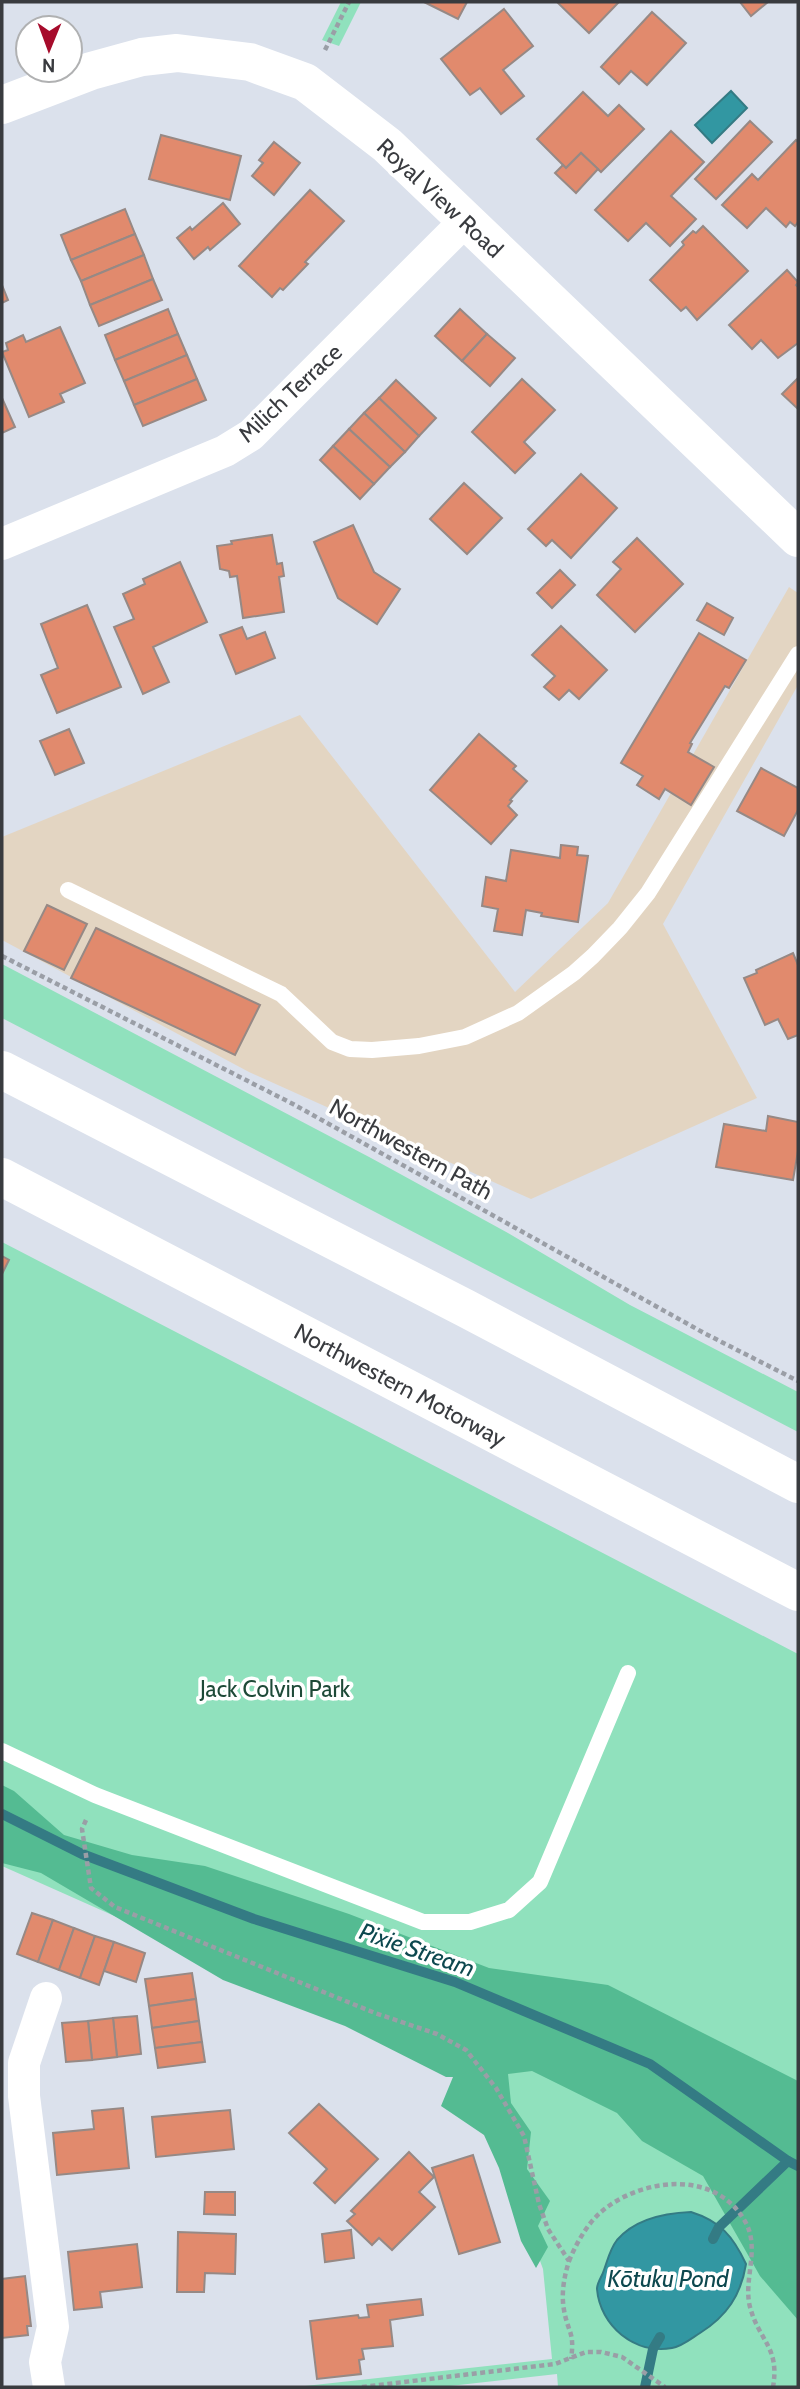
<svg xmlns="http://www.w3.org/2000/svg" width="800" height="2389" font-family="Cabin,sans-serif">
	<rect width="100%" height="100%" fill="#dbe1ec"/>
	<polygon fill="#e3d5c2" points="789,587 798,593 798,685 663,924 757,1098 531,1199 249,1072 2,940 2,837 300,715 515,992 608,903"/>
	<g fill="#90e1bd">
		<polygon points="341,2 361,2 339,46 322,40"/>
		<polygon points="2,964 371,1158 508,1233 630,1305 798,1392 798,1432 2,1018"/>
		<polygon points="2,1242 798,1654 798,2387 558,2387 557,2374 441,2387 296,2387 552,2359 543,2269 472,2075 2,1866"/>
	</g>
	<polygon fill="#54bb92" points="2,1785 14,1791 64,1835 132,1855 205,1866 349,1914 489,1968 608,1985 798,2081 798,2320 760,2276 703,2176 642,2141 617,2113 532,2071 508,2074 511,2103 531,2132 527,2169 550,2201 538,2226 548,2247 536,2268 521,2241 499,2168 484,2135 441,2106 453,2077 446,2077 345,2026 223,1980 41,1873 2,1863"/>
	<g fill="#3297a2" stroke="#347b84" stroke-width="2">
		<polygon points="731,91 747,108 712,143 695,125"/>
		<path d="M 691,2212 C 720,2221 733,2236 746,2264 C 741,2295 727,2316 700,2333 C 692,2338 681,2347 672,2348 C 635,2355 600,2326 597,2289 C 597,2282 602,2277 604,2270 C 608,2259 610,2249 617,2240 C 635,2219 665,2213 691,2212 Z"/>
	</g>
	<g fill="none" stroke-linecap="round" stroke-linejoin="round">
		<g stroke="#347b84" stroke-width="10">
			<polyline points="2,1814 82,1854 254,1919 455,1982 650,2064 788,2161 798,2166"/>
			<polyline points="713,2239 719,2227 788,2161"/>
			<polyline points="645,2387 653,2349 660,2337"/>
		</g>
	</g>
	<g fill="#e18a6d" stroke="#968985" stroke-width="2">
		<polygon points="424,2 467,2 458,19"/>
		<polygon points="559,2 619,2 589,33 558,3"/>
		<polygon points="740,2 768,2 751,16"/>
		<polygon points="504,9 533,46 503,70 524,96 501,114 480,88 470,95 441,59"/>
		<polygon points="652,12 686,43 647,85 631,71 619,84 601,67"/>
		<polygon points="583,92 608,116 619,105 644,129 601,172 581,153 566,168 537,139"/>
		<polygon points="750,121 772,142 716,199 695,179"/>
		<polygon points="671,131 704,162 671,196 696,219 670,246 646,223 628,241 595,210"/>
		<polygon points="161,135 241,156 230,200 149,179"/>
		<polygon points="796,140 798,142 798,222 795,226 790,222 786,227 766,208 747,228 722,205 752,174 758,180"/>
		<polygon points="274,142 300,163 274,195 252,176 263,163 259,160"/>
		<polygon points="581,153 598,169 576,193 555,173 563,165 566,168"/>
		<polygon points="310,190 344,221 305,262 308,264 283,290 280,288 272,297 239,266"/>
		<polygon points="223,203 240,224 210,250 208,247 194,259 177,238 190,227 192,230"/>
		<polygon points="125,209 135,234 71,260 61,235"/>
		<polygon points="703,226 748,271 697,320 686,307 681,311 650,280 684,245 682,242 693,231 696,233"/>
		<polygon points="135,234 144,255 81,281 71,260"/>
		<polygon points="144,255 153,279 90,305 81,281"/>
		<polygon points="787,270 798,282 796,285 798,287 798,343 778,358 761,340 752,349 729,325"/>
		<polygon points="153,279 162,300 99,326 90,305"/>
		<polygon points="2,285 8,300 2,303"/>
		<polygon points="168,309 178,334 115,360 105,335"/>
		<polygon points="460,309 487,334 462,361 435,336"/>
		<polygon points="60,327 85,383 60,394 64,402 29,417 2,352 8,350 6,343 23,335 26,342"/>
		<polygon points="178,334 187,355 124,381 115,360"/>
		<polygon points="487,334 515,358 490,386 462,361"/>
		<polygon points="187,355 197,379 134,405 124,381"/>
		<polygon points="798,378 798,409 782,394"/>
		<polygon points="197,379 206,400 143,426 134,405"/>
		<polygon points="522,379 555,410 524,442 535,453 515,473 472,432"/>
		<polygon points="396,380 436,418 419,436 379,398"/>
		<polygon points="2,398 15,427 2,433"/>
		<polygon points="379,398 419,436 405,452 364,413"/>
		<polygon points="364,413 405,452 390,467 349,429"/>
		<polygon points="349,429 390,467 374,484 333,446"/>
		<polygon points="333,446 374,484 360,499 320,460"/>
		<polygon points="581,474 617,508 571,558 552,540 546,546 528,529"/>
		<polygon points="464,483 502,518 467,554 430,519"/>
		<polygon points="353,525 374,572 400,589 377,624 338,598 314,542"/>
		<polygon points="272,535 277,564 282,563 284,576 279,577 284,612 243,618 237,576 230,577 229,571 220,569 217,546 232,544 231,541"/>
		<polygon points="637,538 683,584 635,632 597,595 621,569 613,562"/>
		<polygon points="180,562 207,622 153,647 169,682 143,694 114,627 134,619 123,594 145,584 143,579"/>
		<polygon points="560,570 575,585 552,608 537,593"/>
		<polygon points="707,603 733,618 724,635 697,620"/>
		<polygon points="87,605 121,687 57,713 41,675 58,668 41,624"/>
		<polygon points="561,626 607,670 579,699 569,690 559,700 544,687 555,676 532,655"/>
		<polygon points="242,627 247,639 265,632 275,658 236,674 220,635"/>
		<polygon points="699,633 746,660 729,688 725,686 690,743 692,744 688,752 714,767 691,805 665,789 659,799 637,785 643,776 621,763"/>
		<polygon points="69,729 84,763 55,775 40,741"/>
		<polygon points="479,734 516,766 513,769 527,781 510,800 512,801 508,806 517,815 491,844 430,790"/>
		<polygon points="761,768 798,788 798,810 784,836 737,811"/>
		<polygon points="561,845 578,847 577,855 588,856 578,922 541,916 542,913 526,910 522,935 494,931 498,909 482,906 486,877 506,881 511,850 560,858"/>
		<polygon points="47,905 87,924 64,970 24,951"/>
		<polygon points="96,928 260,1005 235,1055 71,978"/>
		<polygon points="793,953 798,965 798,1035 788,1039 778,1019 765,1025 744,978 757,973 756,970"/>
		<polygon points="768,1116 798,1122 798,1151 793,1180 716,1167 724,1124 766,1131"/>
		<polygon points="2,1256 9,1260 2,1274"/>
		<polygon points="32,1913 53,1920 38,1962 17,1954"/>
		<polygon points="53,1920 74,1928 59,1970 38,1962"/>
		<polygon points="74,1928 95,1936 80,1978 59,1970"/>
		<polygon points="95,1936 114,1942 99,1985 80,1978"/>
		<polygon points="114,1942 145,1953 136,1982 104,1971"/>
		<polygon points="192,1973 196,1999 149,2006 145,1979"/>
		<polygon points="196,1999 199,2021 152,2028 149,2006"/>
		<polygon points="137,2016 141,2054 117,2057 113,2018"/>
		<polygon points="113,2018 117,2057 92,2060 88,2021"/>
		<polygon points="88,2021 92,2060 66,2062 62,2023"/>
		<polygon points="199,2021 202,2042 155,2048 152,2028"/>
		<polygon points="202,2042 205,2062 158,2068 155,2048"/>
		<polygon points="319,2104 378,2159 335,2203 314,2183 327,2169 289,2133"/>
		<polygon points="123,2108 129,2168 57,2175 53,2133 94,2129 92,2111"/>
		<polygon points="230,2110 234,2149 156,2157 152,2117"/>
		<polygon points="409,2152 434,2177 419,2192 435,2207 392,2250 379,2238 372,2245 347,2221 355,2214 351,2211"/>
		<polygon points="473,2155 500,2242 459,2254 432,2168"/>
		<polygon points="205,2192 235,2192 235,2215 204,2214"/>
		<polygon points="351,2230 354,2258 325,2262 322,2234"/>
		<polygon points="178,2232 236,2234 235,2274 205,2273 204,2292 177,2292"/>
		<polygon points="137,2244 142,2287 100,2292 102,2307 74,2310 68,2252"/>
		<polygon points="25,2276 31,2326 27,2326 28,2335 2,2338 2,2279"/>
		<polygon points="421,2299 423,2315 390,2320 393,2346 362,2349 364,2359 359,2360 361,2374 317,2379 310,2321 358,2315 359,2318 369,2317 367,2305"/>
	</g>
	<g fill="none" stroke-linecap="round" stroke-linejoin="round">
		<g stroke="#9a9ea6" stroke-width="4.5" stroke-dasharray="5 3.5" stroke-linecap="butt">
			<polyline points="325,50 349,2"/>
			<polyline points="2,956 293,1104 704,1333 798,1381"/>
			<path d="M 86,1820 L 82,1829 L 91,1888 L 115,1907 L 375,2013 L 437,2034 L 466,2050 L 496,2088 L 524,2136 L 539,2204 L 548,2229 L 569,2261 C 564,2277 561,2294 564,2310 C 568,2333 575,2332 571,2359"/>
			<path d="M 569,2261 C 576,2244 587,2224 601,2212 C 642,2177 717,2169 746,2223 C 760,2250 743,2280 750,2307 C 759,2341 780,2347 773,2387"/>
			<polyline points="362,2387 555,2364 586,2352 601,2352 622,2357 665,2387"/>
		</g>
		<g stroke="#fff" stroke-width="16">
			<polyline points="68,890 281,994 332,1042 350,1049 372,1050 419,1046 465,1037 518,1013 574,973 593,956 620,928 648,893 798,654"/>
			<polyline points="2,1751 95,1795 423,1922 470,1922 509,1910 540,1882 628,1673"/>
		</g>
		<g stroke="#fff" stroke-width="32">
			<polyline points="2,544 225,451 251,435 465,221"/>
			<polyline points="46,1998 24,2063 24,2096 53,2327 45,2362 49,2387"/>
		</g>
		<polyline stroke="#fff" stroke-width="38" points="2,105 91,71 142,57 177,53 250,62 305,82 387,145 798,538"/>
		<g stroke="#fff" stroke-width="38">
			<polyline points="2,1070 465,1308 798,1484"/>
			<polyline points="2,1177 798,1592"/>
		</g>
	</g>
	<g text-anchor="middle" stroke-width="7" stroke-linejoin="round" paint-order="stroke">
		<g font-size="23" fill="#393b3f" stroke="#fff">
			<text transform="translate(440 198) rotate(43)" y="8">Royal View Road</text>
			<text transform="translate(290 393) rotate(-43)" y="8">Milich Terrace</text>
			<text transform="translate(411 1149) rotate(29)" y="8">Northwestern Path</text>
			<text transform="translate(400 1385) rotate(28)" y="8">Northwestern Motorway</text>
		</g>
		<g font-size="23" fill="#1e4a38" stroke="#fff">
			<text x="275" y="1697">Jack Colvin Park</text>
		</g>
		<g font-size="24" font-style="italic" fill="#0d484f" stroke="#fff">
			<text transform="translate(417 1950) rotate(19)" y="8">Pixie Stream</text>
			<text x="668" y="2287">Kōtuku Pond</text>
		</g>
	</g>
	<rect width="800" height="2389" fill="none" stroke="#393b3f" stroke-width="7"/>
	<g transform="translate(49 49) rotate(181)"><circle r="33" fill="#ffffff" stroke="#b0b1b2" stroke-width="2"/>
	<path d="M0-5L12 26L0 18L-12 26Z" fill="#a60b2b"/>
	<text y="-10" font-size="19" font-weight="bold" text-anchor="middle" fill="#393b3f">N</text>
	</g>
</svg>
